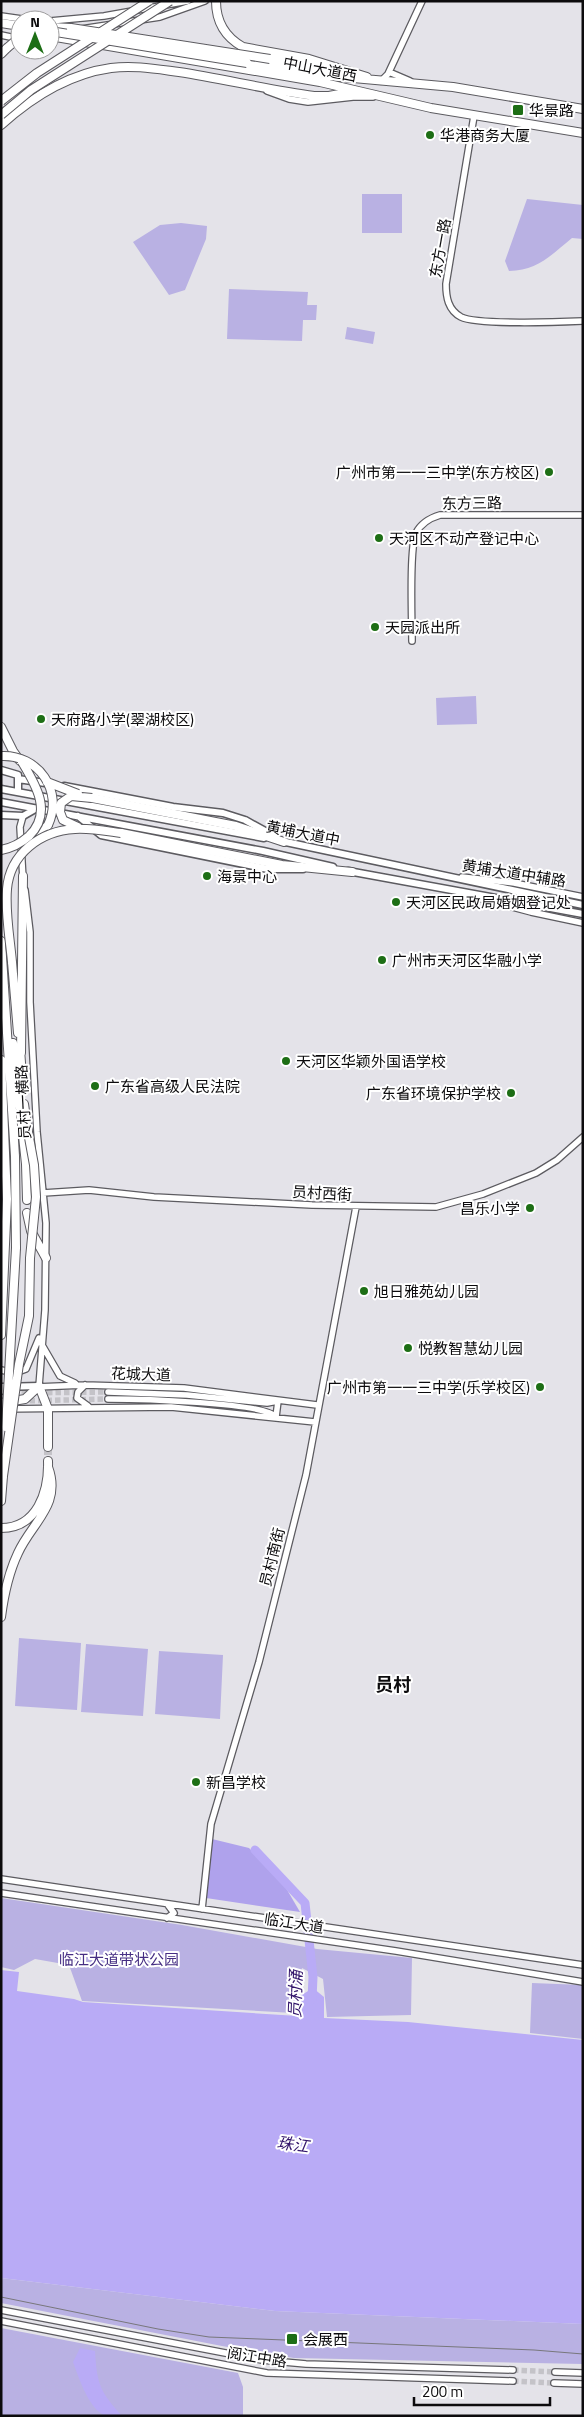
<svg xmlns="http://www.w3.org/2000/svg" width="584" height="2417" font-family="'Titillium Web','Noto Sans SC',sans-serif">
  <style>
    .green { fill: #b9b1e3 }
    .forest { fill: #afa2ec }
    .water { fill: #b9abf6 }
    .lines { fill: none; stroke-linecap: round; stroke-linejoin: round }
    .river { stroke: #b9abf6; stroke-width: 9 }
    .secondary-tunnel { stroke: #c4c3c8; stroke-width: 5.5; stroke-dasharray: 5.5 3; stroke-linecap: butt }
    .highway-tunnel { stroke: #c4c3c8; stroke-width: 8; stroke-dasharray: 8 4; stroke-linecap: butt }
    .secondary-casing { stroke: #5c5b60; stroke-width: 8 }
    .primary-casing { stroke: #5c5b60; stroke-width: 9 }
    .highway-casing { stroke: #5c5b60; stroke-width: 10 }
    .secondary { stroke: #fff; stroke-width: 5.5 }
    .primary { stroke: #fff; stroke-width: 6 }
    .highway { stroke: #fff; stroke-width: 8 }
    .tram { stroke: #78777b; stroke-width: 1 }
    .highway-bridge-casing { stroke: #5c5b60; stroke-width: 10; stroke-linecap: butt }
    .highway-bridge { stroke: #fff; stroke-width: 8 }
    .poi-dot { fill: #1d6e15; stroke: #fff; stroke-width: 2 }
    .labels { text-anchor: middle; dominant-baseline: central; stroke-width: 4; stroke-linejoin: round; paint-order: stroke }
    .street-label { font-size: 15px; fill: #0c0b0d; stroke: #fff }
    .poi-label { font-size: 15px; fill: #0c0b0d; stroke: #fff; text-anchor: start }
    .park-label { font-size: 15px; fill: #462e83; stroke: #fff }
    .water-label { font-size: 16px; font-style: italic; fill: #32146a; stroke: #fff }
    .quarter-label { font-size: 18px; font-weight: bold; fill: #0c0b0d; stroke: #fff }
  </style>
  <rect width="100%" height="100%" fill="#e4e3e9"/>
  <path class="green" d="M362 194H402V233H362Z
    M527 199 583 205V239L572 238C550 256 538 270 509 271L505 261Z
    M181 223 207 226 206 239 185 290 169 295 133 242 160 225Z
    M229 289 308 292 307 305H317L316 320H303L302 341 227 339Z
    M347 327 375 332 373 344 345 339Z
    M476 696 477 724 437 725 436 698Z
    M19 1638 81 1643 77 1710 15 1706Z
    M86 1644 148 1649 143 1716 81 1712Z
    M159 1651 223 1655 220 1719 155 1714Z
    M1 1898 182 1925 317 1949 412 1958 411 2015 327 2017 323 1979 302 1968 294 2013 82 2001 69 1965 35 1959 14 1970 1 1967Z
    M532 1983 583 1985V2039L530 2033Z
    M1 2278 275 2311 583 2324V2364L294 2358 222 2346 1 2303Z
    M1 2328 238 2373 243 2387V2416H1Z"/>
  <path class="forest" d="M212 1839 249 1848 286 1888 300 1912 206 1898Z"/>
  <path class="water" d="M1 1970 19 1972 17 1991 74 1999 83 2002 298 2016 300 1996 313 1988 324 1997V2018L408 2022 583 2040V2324L275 2311 1 2278Z
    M80 2348 95 2351C97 2385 100 2391 122 2416 118 2416 110 2417 106 2416 89 2410 79 2378 73 2362Z"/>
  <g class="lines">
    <path class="river" d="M255 1850 305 1903 313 1977 312 1999"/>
    <path class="secondary-tunnel" d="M13 1393 108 1392
      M21 1401 108 1399
      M513 2370 555 2372
      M513 2381 554 2383"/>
    <path class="highway-tunnel" d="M48 1447V1461"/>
    <g class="secondary-casing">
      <path id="secondary" d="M1 16 29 20
        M50 21 104 16 188 1
        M81 29 160 17 205 1
        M1 35 20 39
        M389 72 410 81
        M381 81 388 74 422 1
        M267 91 289 99 308 102 353 97H373
        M474 116 446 284C446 297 448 310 461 317 477 325 560 322 583 321
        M412 641C412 620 409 548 416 533 421 523 430 518 440 515H583
        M23 816 20 827 23 879
        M462 877 514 883 583 897
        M25 890 30 932V1002L37 1132 46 1223 45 1310 39 1386
        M470 896 531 912 583 923
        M43 1193 89 1190 154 1197 312 1205 436 1207 483 1194 536 1173 557 1160 583 1137
        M42 1345 60 1376 75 1383
        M1 1370 15 1373 26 1369 39 1338
        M85 1385 78 1392 77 1398 88 1406
        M36 1387 85 1385 184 1388 317 1405
        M1 1391 12 1390
        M108 1392 187 1395 267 1403 278 1401 276 1417
        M108 1399C132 1399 265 1402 276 1417
        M1 1409 171 1407 315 1422
        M1 1879 583 1965
        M1 1893 396 1951 583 1982
        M202 1909 211 1824 259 1662 306 1475 356 1207
        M167 1918 174 1913 168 1905
        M1 2310 262 2360 306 2364 513 2370
        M1 2321 267 2373 513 2381
        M555 2372 583 2373
        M554 2383 583 2384"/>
    </g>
    <g class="primary-casing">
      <path id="primary" d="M1 770 18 775V791
        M18 779 52 784
        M64 786 173 807 223 813 245 820 274 836
        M1 789 264 838
        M1 802 263 851 333 867
        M1 815 23 816 37 808
        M78 816 101 835 268 869H303
        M281 841 583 905
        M348 871 583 914
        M1 1387 39 1386"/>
    </g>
    <g class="highway-casing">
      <path id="highway" d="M216 1C216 21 225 37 243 47L309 59 367 77
        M1 23 20 26
        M50 27 71 28
        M50 36 320 82 431 108 583 133
        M1 54 7 48
        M270 59 338 72
        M247 63 320 75 453 87 583 109
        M1 125C32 97 68 74 111 68 134 65 156 69 179 72 224 79 269 90 314 96H329L355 91
        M1 727 13 751 20 761
        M92 798 236 826 284 842
        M121 833 282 865 352 872
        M34 840 48 825
        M1 941 15 1156 16 1248
        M12 962 18 1033
        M13 1043 26 1164 27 1200
        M20 1049 23 1090
        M21 1053 23 876
        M1 1060 7 1199 1 1335
        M24 1104 28 1132
        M27 1213 31 1231 46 1258
        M1 1403 25 1399 39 1386 48 1409V1447
        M1 1501 3 1476
        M1 1528C37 1528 49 1492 48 1461
        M1 1617C4 1594 8 1574 18 1553 32 1522 62 1505 48 1467"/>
    </g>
    <use href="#secondary" class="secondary"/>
    <use href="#primary" class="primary"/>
    <use href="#highway" class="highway"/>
    <path class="tram" d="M1 2297 158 2329 209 2337 534 2350 583 2354"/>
    <g class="highway-bridge-casing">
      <path id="highway-bridge" d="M71 28 270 59
        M50 31 247 63
        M7 48 20 37
        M1 101 37 73 149 1
        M1 115 31 90 170 1
        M1 756C38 754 64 791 48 825
        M47 782 78 794
        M78 827 63 820 60 812 61 803 71 796 92 798
        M1 850C12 848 20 844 29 836 53 813 36 785 22 762
        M12 962C10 939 5 913 7 889 10 854 40 831 75 829 90 828 106 831 121 833
        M6 1427 16 1248
        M3 1476 19 1364 29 1316 30 1258 36 1197 34 1165 28 1132"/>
    </g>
    <use href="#highway-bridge" class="highway-bridge"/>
  </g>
  <g class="poi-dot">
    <rect x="512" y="104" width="12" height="12" rx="2.5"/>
    <circle cx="430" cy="135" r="5"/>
    <circle cx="549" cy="472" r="5"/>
    <circle cx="379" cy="538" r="5"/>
    <circle cx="375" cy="627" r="5"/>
    <circle cx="41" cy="719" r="5"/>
    <circle cx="207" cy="876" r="5"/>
    <circle cx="396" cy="902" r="5"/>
    <circle cx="382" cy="960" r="5"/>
    <circle cx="286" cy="1061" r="5"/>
    <circle cx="95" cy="1086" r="5"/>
    <circle cx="511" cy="1093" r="5"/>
    <circle cx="530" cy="1208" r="5"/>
    <circle cx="364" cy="1291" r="5"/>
    <circle cx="408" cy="1348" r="5"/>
    <circle cx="540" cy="1387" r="5"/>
    <circle cx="196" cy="1782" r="5"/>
    <rect x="286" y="2333" width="12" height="12" rx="2.5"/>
  </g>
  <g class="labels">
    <g class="street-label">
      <text transform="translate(320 69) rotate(11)">中山大道西</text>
      <text transform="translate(440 248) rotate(-80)">东方一路</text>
      <text transform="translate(472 503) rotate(-1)">东方三路</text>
      <text transform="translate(303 833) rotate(11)">黄埔大道中</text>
      <text transform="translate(514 873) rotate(9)">黄埔大道中辅路</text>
      <text transform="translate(23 1102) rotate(-93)">员村一横路</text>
      <text transform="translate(322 1193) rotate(3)">员村西街</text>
      <text transform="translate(141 1374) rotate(2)">花城大道</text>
      <text transform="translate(272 1557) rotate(-76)">员村南街</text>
      <text transform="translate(294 1923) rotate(9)">临江大道</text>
      <text transform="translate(257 2357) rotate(9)">阅江中路</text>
    </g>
    <g class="poi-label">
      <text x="529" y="110">华景路</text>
      <text x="440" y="135">华港商务大厦</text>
      <text x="539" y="472" text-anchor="end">广州市第一一三中学(东方校区)</text>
      <text x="389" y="538">天河区不动产登记中心</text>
      <text x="385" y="627">天园派出所</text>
      <text x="51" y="719">天府路小学(翠湖校区)</text>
      <text x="217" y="876">海景中心</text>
      <text x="406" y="902">天河区民政局婚姻登记处</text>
      <text x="392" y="960">广州市天河区华融小学</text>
      <text x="296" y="1061">天河区华颖外国语学校</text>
      <text x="105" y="1086">广东省高级人民法院</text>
      <text x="501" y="1093" text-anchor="end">广东省环境保护学校</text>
      <text x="520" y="1208" text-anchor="end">昌乐小学</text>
      <text x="374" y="1291">旭日雅苑幼儿园</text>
      <text x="418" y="1348">悦教智慧幼儿园</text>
      <text x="530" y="1387" text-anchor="end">广州市第一一三中学(乐学校区)</text>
      <text x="206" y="1782">新昌学校</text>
      <text x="303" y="2339">会展西</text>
    </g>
    <g class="park-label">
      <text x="119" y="1959">临江大道带状公园</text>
    </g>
    <g class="water-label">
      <text transform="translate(295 1994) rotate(-88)">员村涌</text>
      <text transform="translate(293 2144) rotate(8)">珠江</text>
    </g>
    <g class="quarter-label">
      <text x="393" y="1684">员村</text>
    </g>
  </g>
  <rect width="584" height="2417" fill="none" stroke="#0c0b0d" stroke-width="5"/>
  <g transform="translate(35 35)"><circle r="24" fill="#ffffff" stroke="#9e9d9e"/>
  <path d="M0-4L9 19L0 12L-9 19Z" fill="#1d6e15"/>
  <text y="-8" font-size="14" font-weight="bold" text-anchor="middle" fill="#0c0b0d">N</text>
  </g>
  <path d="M414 2397v8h136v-8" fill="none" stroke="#0c0b0d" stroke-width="2.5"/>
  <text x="422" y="2397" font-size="15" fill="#0c0b0d" stroke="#ffffff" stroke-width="4" paint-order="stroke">200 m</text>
</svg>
